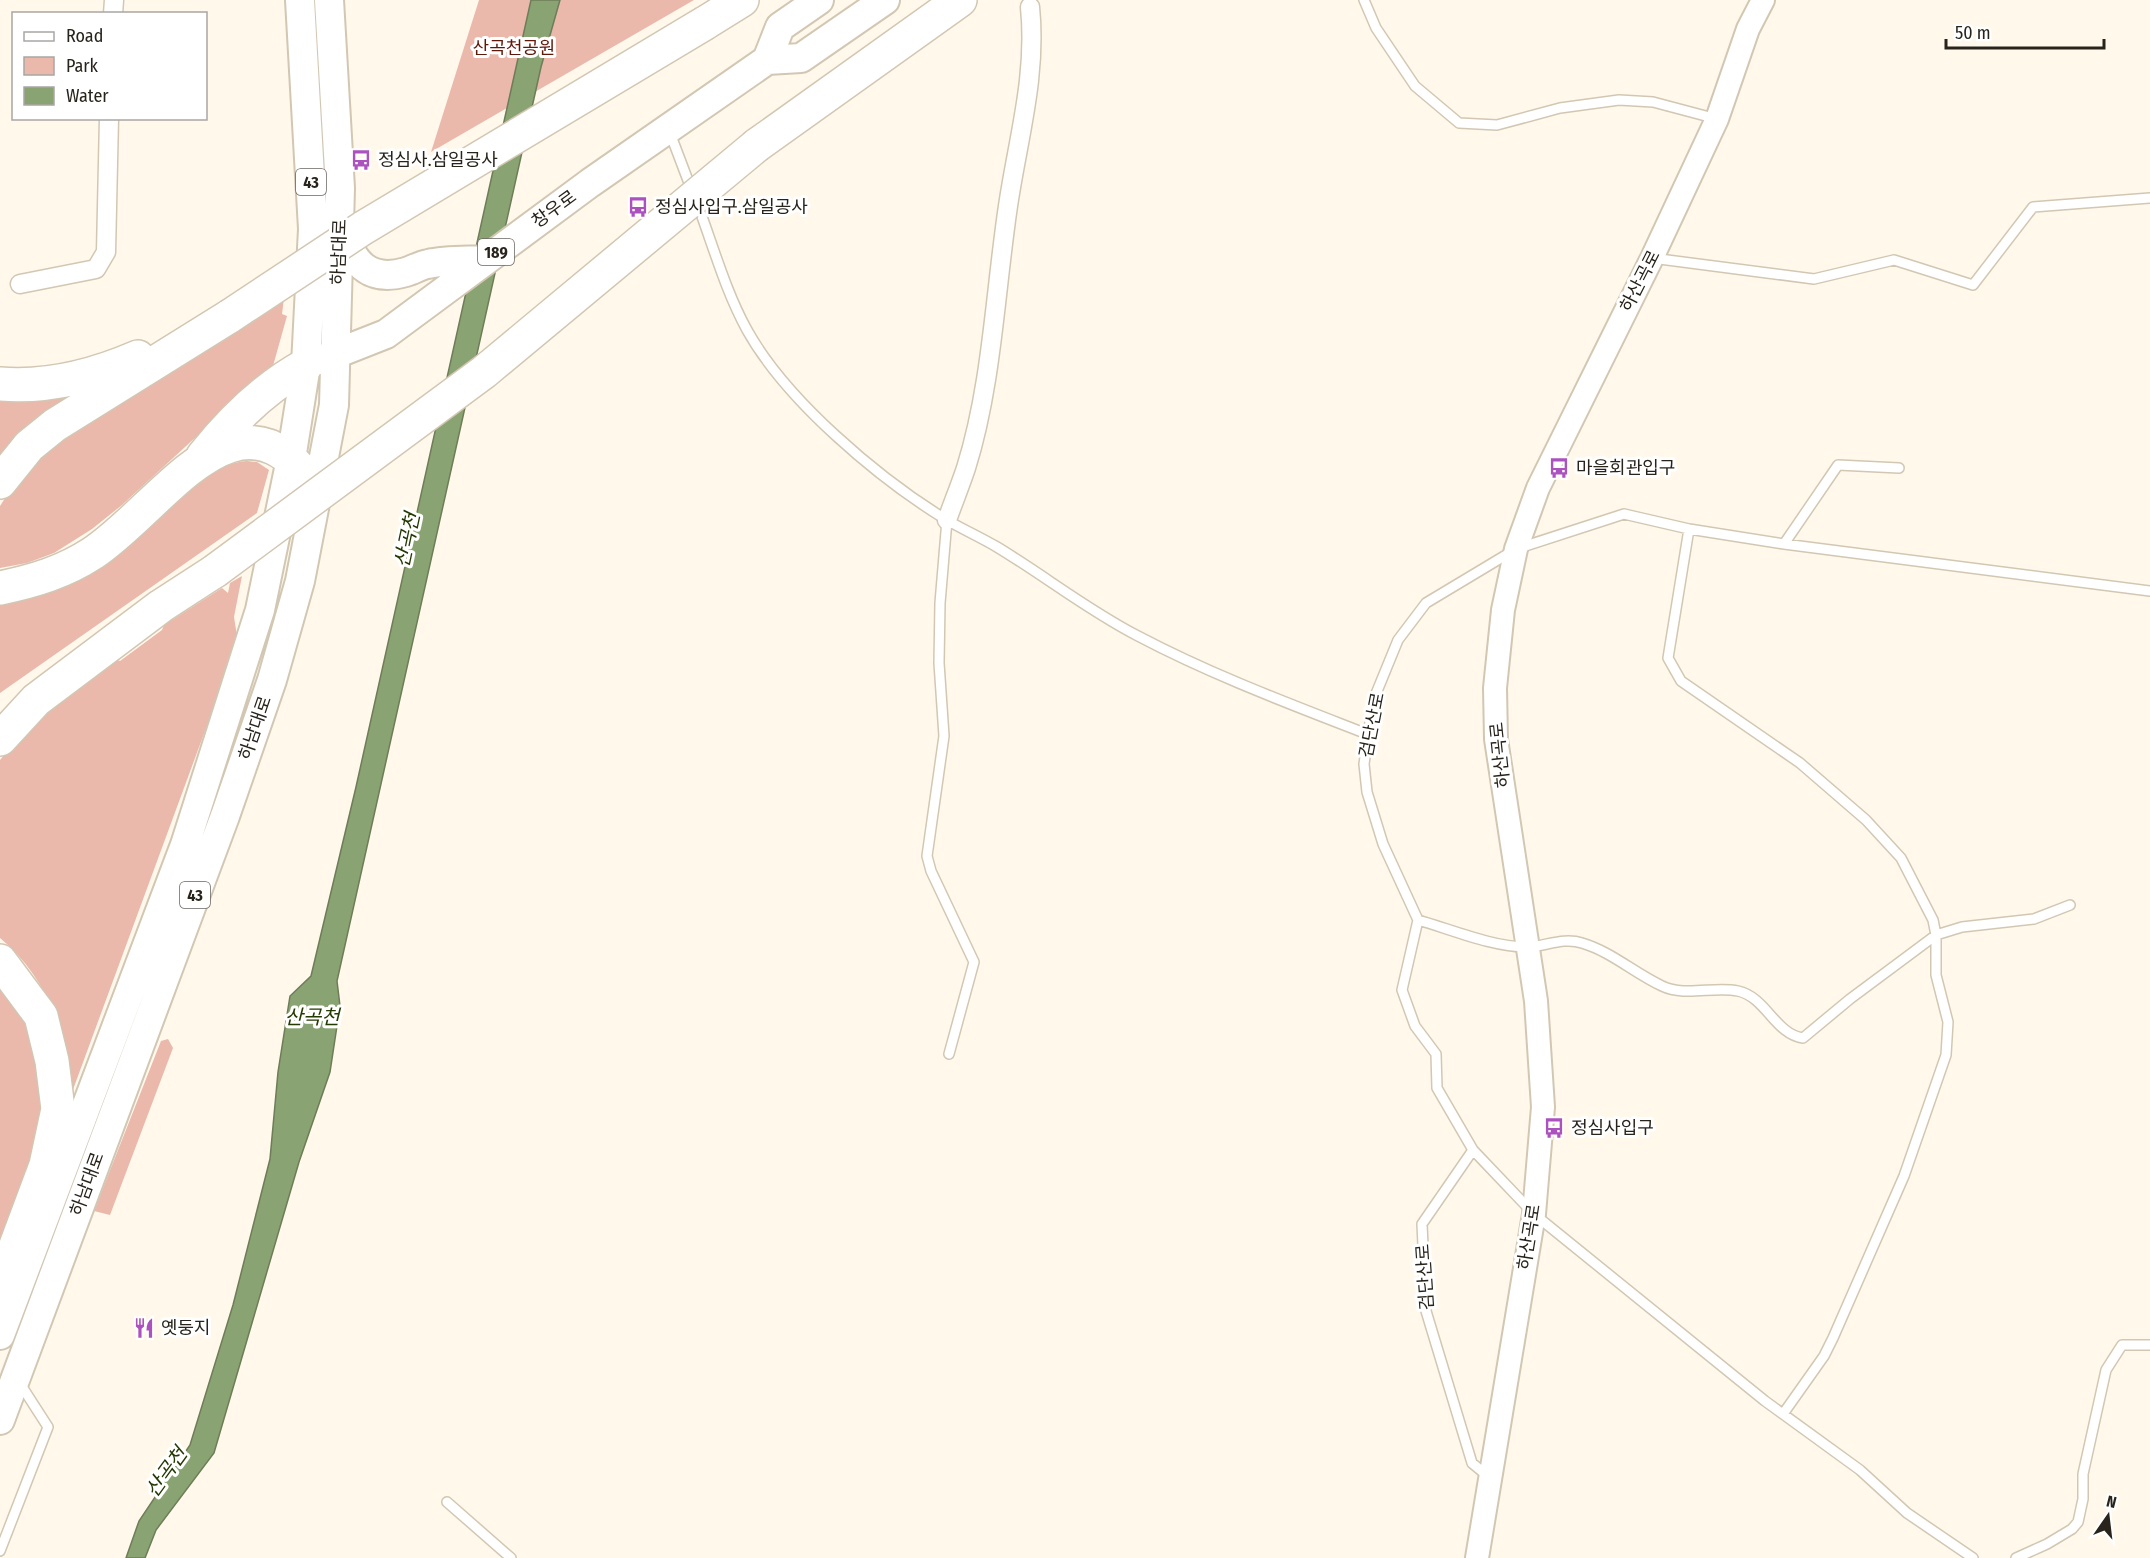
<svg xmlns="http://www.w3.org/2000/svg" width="2150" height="1558" font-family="'Fira Sans Condensed','Noto Sans KR',sans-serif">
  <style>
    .green { fill: #ebb8ac }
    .water { fill: #8aa372; stroke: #6d7d58; stroke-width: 1.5 }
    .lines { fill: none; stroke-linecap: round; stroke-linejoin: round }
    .service-casing { stroke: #d2c7b3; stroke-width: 12 }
    .minor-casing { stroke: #d2c7b3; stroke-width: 21 }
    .tertiary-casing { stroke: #d2c7b3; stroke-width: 26 }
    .primary-casing { stroke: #d2c7b3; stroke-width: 32 }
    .motorway-casing { stroke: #d2c7b3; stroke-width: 36 }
    .service { stroke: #fff; stroke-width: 9 }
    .minor { stroke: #fff; stroke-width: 18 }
    .tertiary { stroke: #fff; stroke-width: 22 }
    .primary { stroke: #fff; stroke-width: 28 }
    .motorway { stroke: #fff; stroke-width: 33 }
    .motorway-bridge-casing { stroke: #d2c7b3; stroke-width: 36; stroke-linecap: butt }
    .motorway-bridge { stroke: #fff; stroke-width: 33 }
    .labels { text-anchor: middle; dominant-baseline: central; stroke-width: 6; stroke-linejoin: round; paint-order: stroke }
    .shield { fill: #fff; stroke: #686660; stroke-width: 1.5 }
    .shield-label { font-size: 16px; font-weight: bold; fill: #28241c }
    .park-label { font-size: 18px; fill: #5f190b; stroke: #fff }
    .poi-label { font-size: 18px; fill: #28241c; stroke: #fff; text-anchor: start }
    .street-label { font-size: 18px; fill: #28241c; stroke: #fff }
    .water-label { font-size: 20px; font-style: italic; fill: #233a02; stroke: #fff }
  </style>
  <rect width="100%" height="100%" fill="#fff8eb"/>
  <path class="green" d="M479 0H694L431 152Z
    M284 298 282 314 287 316 273 366 122 505 92 529 54 553 27 563 0 568V506L18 478 45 447Z
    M70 395 49 410 0 463V397Z
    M247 461 257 462 269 470 257 513 0 693V603C43 597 79 585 114 559 153 530 197 464 247 461Z
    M242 576 234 617 237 636 223 682 71 1095C69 1081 70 1067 67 1053 58 1009 34 966 0 938V760L29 725 116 659 120 661 162 630 164 625 222 588 228 593 230 583Z
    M0 974 31 1019 46 1114 0 1262Z
    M168 1039 173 1048 110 1215 94 1211 161 1041Z"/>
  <path class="water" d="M531 0H560L541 67 337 981 340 1006 330 1072 299 1162 214 1453 156 1530 145 1558H126L139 1521 190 1445 233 1305 270 1159 278 1072 290 996 311 976 356 787Z"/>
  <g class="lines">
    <g class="service-casing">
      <path id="service" d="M1364 0 1376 28 1415 86 1459 123 1497 125 1560 108 1619 100 1653 102 1717 119
        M670 133 692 191
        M697 203C713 245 725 290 747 330 786 400 877 477 945 519 962 529 980 537 997 547 1045 576 1089 611 1138 636 1212 675 1290 704 1367 734
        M1652 258 1814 279 1894 260 1973 285 2033 207 2150 198
        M947 520 940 603 939 663 944 736 927 856 931 871 974 962 949 1054
        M1689 529 1668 658 1681 681 1800 763 1866 820 1901 858 1933 920 1936 935V975L1948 1022 1946 1055 1904 1176 1833 1338 1824 1356 1783 1414
        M1784 544 1838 465 1899 468
        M1418 920C1450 929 1495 948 1528 947 1546 946 1564 937 1582 943 1612 952 1634 973 1662 986 1685 997 1714 986 1738 991 1766 997 1775 1034 1803 1038L1850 999 1936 935 1962 927 2034 919 2070 905
        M1473 1150 1534 1214 1765 1401 1860 1470 1907 1513 1973 1558
        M1489 1477 1472 1463 1426 1311 1422 1224 1473 1150 1437 1088 1436 1054 1415 1026 1402 990 1418 920 1383 844 1367 792 1364 764 1373 701 1398 640 1426 603 1516 549 1624 514 1689 529 1784 544 2150 591
        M447 1502 511 1558
        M0 1551 48 1427 19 1382
        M2016 1558 2047 1544 2072 1529 2078 1522 2083 1499V1474L2106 1370 2122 1345H2150"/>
    </g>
    <g class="minor-casing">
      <path id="minor" d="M113 14 114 0
        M20 284 96 269 106 252 109 118
        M947 520C953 503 960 486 966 468 992 385 995 293 1008 206 1018 138 1037 77 1030 7"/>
    </g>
    <g class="tertiary-casing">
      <path id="tertiary" d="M1477 1558 1534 1214 1543 1107 1536 1001 1496 739 1495 688 1503 610 1516 549 1538 488 1652 258 1717 119 1748 29 1763 0"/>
    </g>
    <g class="primary-casing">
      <path id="primary" d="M767 60 780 27 819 0
        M342 229C352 262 368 283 406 272 413 270 421 265 428 264 446 260 466 261 485 260
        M320 360 386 334 590 183 767 60 801 58 885 0
        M0 1335 185 845 260 610 291 459 306 365 313 229 300 0
        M0 1420 225 816 272 680 300 581 334 405 340 188 329 0"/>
    </g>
    <g class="motorway-casing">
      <path id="motorway" d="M705 23 742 0
        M757 145 960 0
        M0 384C48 388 94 376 138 357
        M203 456C232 420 265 387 306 365
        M0 482 29 446 55 425 230 316
        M0 588C34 581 64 572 93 553 164 506 240 371 317 491
        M0 739 36 700 161 606 215 571
        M0 961 41 1016 52 1061 58 1109 46 1165 0 1288"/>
    </g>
    <use href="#service" class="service"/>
    <use href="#minor" class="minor"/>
    <use href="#tertiary" class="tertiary"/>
    <use href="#primary" class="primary"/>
    <use href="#motorway" class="motorway"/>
    <g class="motorway-bridge-casing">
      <path id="motorway-bridge" d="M230 316 363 228 705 23
        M215 571 484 372 757 145"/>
    </g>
    <use href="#motorway-bridge" class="motorway-bridge"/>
  </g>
  <defs>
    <g id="bus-bare" transform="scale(1.62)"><path d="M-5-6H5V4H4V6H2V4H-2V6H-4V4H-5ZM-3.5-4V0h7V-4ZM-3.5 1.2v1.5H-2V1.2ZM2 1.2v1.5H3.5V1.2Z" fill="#ac52be" stroke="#fff" stroke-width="2.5" paint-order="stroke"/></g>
    <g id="restaurant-bare" transform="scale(1.62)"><path d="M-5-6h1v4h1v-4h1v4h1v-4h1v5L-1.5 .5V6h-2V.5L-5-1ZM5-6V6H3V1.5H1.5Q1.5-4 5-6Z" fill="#ac52be" stroke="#fff" stroke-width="2.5" paint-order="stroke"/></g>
  </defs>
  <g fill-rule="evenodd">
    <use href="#bus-bare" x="361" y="160"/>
    <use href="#bus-bare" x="638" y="207"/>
    <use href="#bus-bare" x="1559" y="468"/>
    <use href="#bus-bare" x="1554" y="1128"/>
    <use href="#restaurant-bare" x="144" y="1328"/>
  </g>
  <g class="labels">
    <g class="shield">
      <rect x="296" y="169" width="30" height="26" rx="4.5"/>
      <rect x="478" y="239" width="36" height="26" rx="4.5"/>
      <rect x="180" y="882" width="30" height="26" rx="4.5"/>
    </g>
    <g class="shield-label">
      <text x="311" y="182">43</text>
      <text x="496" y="252">189</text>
      <text x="195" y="895">43</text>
    </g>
    <g class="park-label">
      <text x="514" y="48">산곡천공원</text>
    </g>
    <g class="poi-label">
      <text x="378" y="160">정심사.삼일공사</text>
      <text x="655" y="207">정심사입구.삼일공사</text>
      <text x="1576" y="468">마을회관입구</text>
      <text x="1571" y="1128">정심사입구</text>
      <text x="161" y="1328">옛둥지</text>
    </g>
    <g class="street-label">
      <text transform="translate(554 209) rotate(-36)">창우로</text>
      <text transform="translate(339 252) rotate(-88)">하남대로</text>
      <text transform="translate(1640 281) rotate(-63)">하산곡로</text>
      <text transform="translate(1372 725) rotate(-79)">검단산로</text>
      <text transform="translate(255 728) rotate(-71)">하남대로</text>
      <text transform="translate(1500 755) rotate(-96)">하산곡로</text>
      <text transform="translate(87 1184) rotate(-70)">하남대로</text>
      <text transform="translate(1529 1237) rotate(-81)">하산곡로</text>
      <text transform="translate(1425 1277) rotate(-94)">검단산로</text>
    </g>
    <g class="water-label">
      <text transform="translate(407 540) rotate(-78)">산곡천</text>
      <text x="312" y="1017">산곡천</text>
      <text transform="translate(166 1472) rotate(-54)">산곡천</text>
    </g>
  </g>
  <rect x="12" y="12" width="195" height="108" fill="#ffffff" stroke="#a9a7a4" stroke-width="1.5"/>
  <rect x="24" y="32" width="30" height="9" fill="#ffffff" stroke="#a9a7a4" stroke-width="1.5"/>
  <text x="66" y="42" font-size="18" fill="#28241c">Road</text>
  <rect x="24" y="57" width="30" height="18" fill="#ebb8ac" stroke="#a9a7a4" stroke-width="1.5"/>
  <text x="66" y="72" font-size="18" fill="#28241c">Park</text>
  <rect x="24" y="87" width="30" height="18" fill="#8aa372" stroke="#a9a7a4" stroke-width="1.5"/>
  <text x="66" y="102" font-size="18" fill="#28241c">Water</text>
  <g transform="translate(2108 1516) rotate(14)" stroke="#ffffff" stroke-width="4.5" paint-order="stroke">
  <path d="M0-4.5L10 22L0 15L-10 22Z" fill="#28241c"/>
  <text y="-9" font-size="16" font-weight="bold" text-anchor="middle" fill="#28241c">N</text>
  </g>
  <path d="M1946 39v9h158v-9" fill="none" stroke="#28241c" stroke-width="3"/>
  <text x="1955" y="39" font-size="18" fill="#28241c" stroke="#ffffff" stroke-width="4.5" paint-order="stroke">50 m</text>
</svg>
